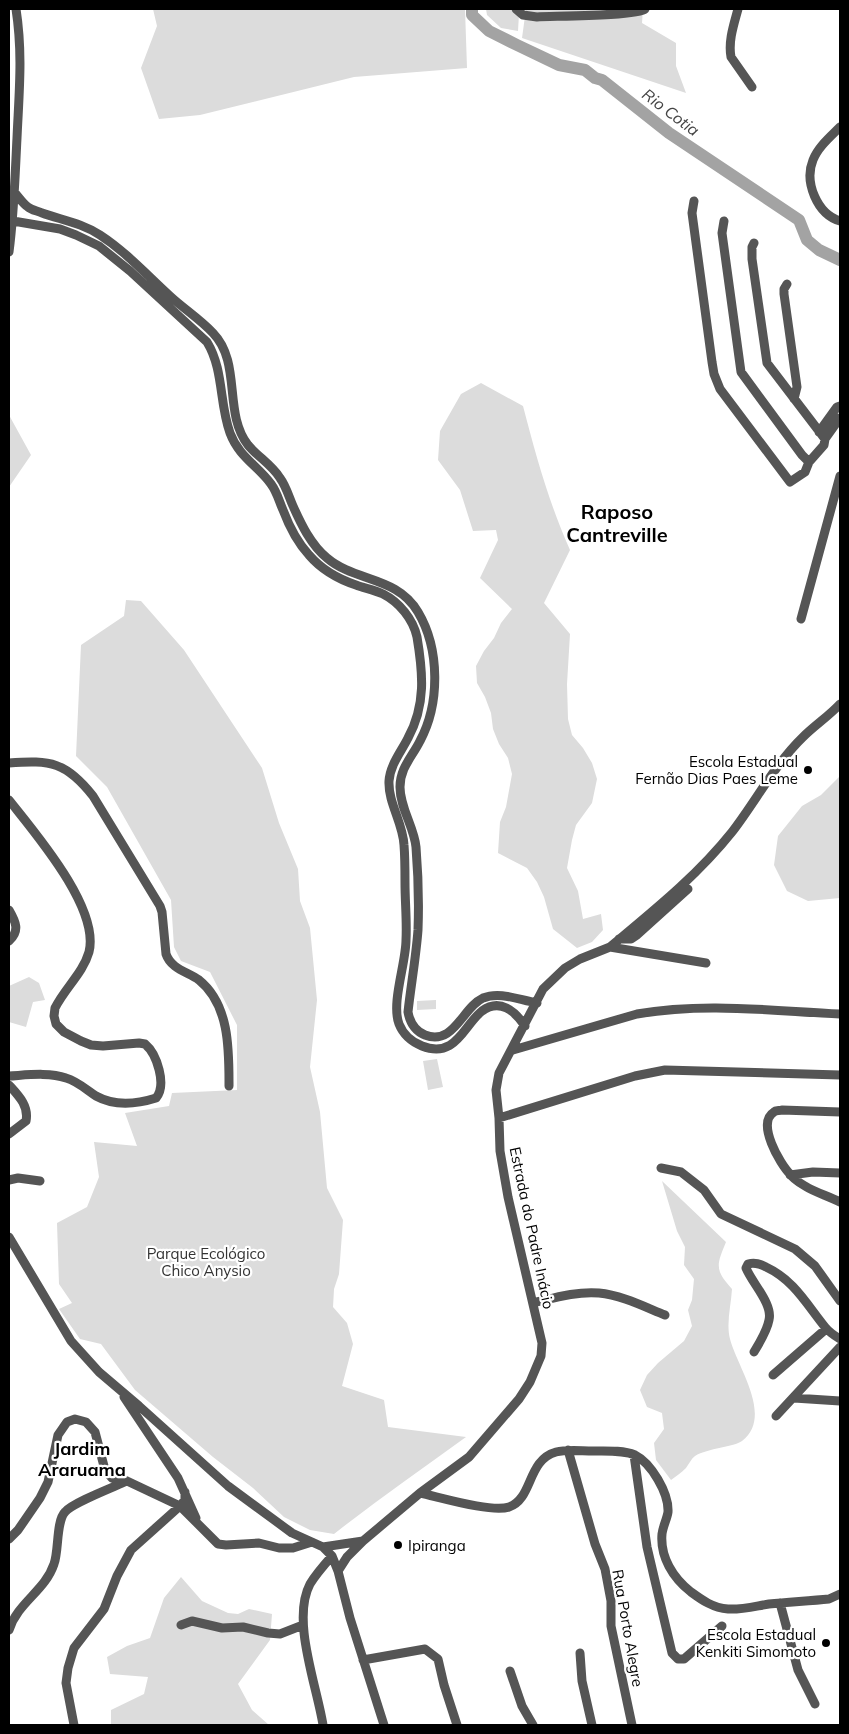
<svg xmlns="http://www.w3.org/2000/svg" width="849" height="1734" font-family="Mulish,sans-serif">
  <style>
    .green { fill: #dcdcdc }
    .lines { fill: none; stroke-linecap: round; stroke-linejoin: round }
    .river { stroke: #a3a3a3; stroke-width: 12 }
    .minor { stroke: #555; stroke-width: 9 }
    .poi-dot { fill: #000; stroke: #fff; stroke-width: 2 }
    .labels { text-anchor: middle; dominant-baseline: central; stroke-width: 4.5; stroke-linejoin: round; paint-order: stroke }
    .poi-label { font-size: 15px; fill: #000; stroke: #fff; text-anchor: end }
    .street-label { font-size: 15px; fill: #000; stroke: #fff }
    .park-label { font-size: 15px; fill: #333; stroke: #fff }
    .water-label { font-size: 16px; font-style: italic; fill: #444; stroke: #fff }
    .quarter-label { font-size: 18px; font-weight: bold; fill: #000; stroke: #fff }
    .district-label { font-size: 20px; font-weight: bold; fill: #000; stroke: #fff }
  </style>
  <rect width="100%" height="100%" fill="#fff"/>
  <path class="green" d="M153 9H465L467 68 354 77 200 115 159 119 141 68 157 26Z
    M486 9H509L519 14 518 31 501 28 487 15Z
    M526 9H643L642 23 676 43V66L686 93 522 38Z
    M481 383 523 406C536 456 549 503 570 550L544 603 570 634 567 684 568 719 572 735 583 748 592 763 597 779 592 803 576 825 572 840 567 868 578 891 583 919 601 914 603 930 592 942 577 948 553 929 544 897 537 882 527 868 498 853 500 822 506 807 512 774 508 758 499 744 493 729 491 713 485 697 477 683 476 666 484 651 494 638 501 623 512 609 480 578 498 540 496 530 473 531 460 490 438 460 440 431 461 394Z
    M9 415 31 455 9 487Z
    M126 600 141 601 184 650 262 768 279 823 298 869 300 901 310 928 317 1000 310 1067 320 1112 327 1188 343 1220 339 1274 334 1289 333 1307 347 1323 353 1344 342 1386 384 1400 388 1427 466 1437C422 1469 377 1500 334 1534L310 1530 284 1517 253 1488 213 1457 135 1390 101 1344 80 1339 59 1309 72 1303 59 1284 57 1223 87 1207 99 1177 94 1142 137 1146 125 1113 169 1106 172 1093 237 1090V1025L210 972 181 961 174 947 171 900 107 787 76 756 81 645 124 616Z
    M840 776V898L808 901 787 891 774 865 778 836 802 806 821 795Z
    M29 977 39 983 45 1000 33 1002 26 1027 9 1022V986Z
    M436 1000V1009L417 1010V1001Z
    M437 1059 443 1087 428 1090 423 1061Z
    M662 1181 726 1242C716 1266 715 1270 732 1289 731 1306 726 1323 730 1339 737 1367 774 1416 742 1441 734 1447 708 1448 695 1456 691 1459 689 1464 686 1468 681 1473 676 1476 671 1480L656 1460 654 1443 664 1429 662 1413 647 1407 640 1390 647 1375 658 1363 684 1341 692 1326 688 1310 692 1300 694 1279 684 1265 685 1247 677 1231Z
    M181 1577 202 1601 228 1613 238 1614 249 1609 272 1614 270 1640 238 1684 252 1710 269 1725H111V1710L144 1694 148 1677 110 1674 107 1657 127 1646 150 1638 164 1598Z"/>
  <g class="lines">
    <path class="river" d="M472 9V15L489 31 517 45 559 65 585 70 595 78 602 80 669 133 799 220 807 240 819 250 840 260"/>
    <path class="minor" d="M516 9 523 15 537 17C553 16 638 16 645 9
      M738 9C734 24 728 41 731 57L752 87
      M840 127C830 137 818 147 813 160 804 182 817 214 840 221
      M14 192C18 196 23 204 28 207 31 210 38 211 42 213 62 220 82 223 100 235 126 252 147 275 170 296 184 309 200 319 213 333 242 363 223 413 248 445 258 457 272 465 280 478 286 486 289 497 293 506 301 524 311 545 327 558 355 582 397 576 418 612 440 649 440 704 420 741 412 757 400 768 400 787 400 808 414 827 416 847 418 872 419 904 418 930 416 957 411 985 408 1012 410 1023 415 1031 425 1035 454 1046 462 1008 483 998 500 991 519 1000 537 1003
      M694 201 692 213 712 362 714 374 720 389 790 482 805 472 809 462 824 445 825 439 840 418
      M13 221 60 229 76 235 99 246 130 271 207 342C224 370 219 403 230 433 239 457 257 465 271 484 277 492 279 501 283 510 289 526 297 542 309 555 321 569 338 579 356 585 364 588 374 590 383 594 399 602 413 619 417 637 423 673 426 705 408 738 401 752 390 765 389 781 388 803 403 823 404 845 405 857 405 870 405 883 405 902 407 921 406 940 406 963 391 1003 399 1024 403 1034 412 1042 422 1046 456 1059 463 1026 482 1011 500 998 515 1011 525 1026
      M724 221 722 233 741 372 802 455 809 462
      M754 243 752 247V259L767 363 825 439
      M9 252C14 214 15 176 17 138 19 93 23 54 16 9
      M787 284 784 289V294L797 387 794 399
      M819 432 837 407 840 406
      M801 619 840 476
      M9 763C51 760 66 762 93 796L160 906 162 912 166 954C171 969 188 972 199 980 230 1005 229 1051 229 1086
      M9 800C35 833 100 908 89 952 83 973 65 988 55 1008L54 1016 56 1024 64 1032 81 1041 91 1045 103 1046 139 1043 145 1044C157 1054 167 1085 156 1098 137 1104 114 1106 96 1096 87 1090 77 1081 66 1078 49 1072 27 1075 9 1076
      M9 910C16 922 20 931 9 941
      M619 939H631L637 935 688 889
      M610 947C653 911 697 876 732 832 756 801 775 764 803 737 815 725 829 716 840 704
      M513 1050 637 1014C704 1002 773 1011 840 1014
      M9 1085C19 1096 29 1106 26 1121L9 1134
      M840 1112 782 1110C779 1111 776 1110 774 1112 756 1123 780 1164 790 1174 793 1179 800 1183 805 1186 816 1193 829 1196 840 1202
      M499 1118 635 1076 665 1070 840 1075
      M661 1168 681 1172 704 1190 721 1214 795 1249 815 1266 840 1301
      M790 1175 813 1172 840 1173
      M9 1180 18 1178 40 1181
      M9 1237 71 1341 99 1372 139 1406 228 1486 292 1533 323 1547 332 1556 338 1571 350 1618 384 1725
      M533 1303C554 1298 577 1291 599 1293 621 1295 645 1307 665 1315
      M754 1352C760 1342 767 1331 769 1320 773 1304 752 1283 746 1268L748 1264C755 1262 760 1264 766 1267 794 1280 807 1305 825 1327 829 1332 835 1336 840 1339
      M773 1375 826 1329
      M124 1397 178 1478 196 1518
      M794 1398 840 1401
      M776 1416 840 1347
      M568 1450 595 1544 605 1569 611 1601V1626L632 1725
      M634 1455 647 1547 672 1653 678 1659H684L722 1626
      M420 1493C439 1497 492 1513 509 1507 533 1499 527 1460 556 1452 568 1449 581 1451 593 1451 606 1451 623 1450 635 1455 651 1463 669 1493 668 1512 667 1519 663 1526 662 1534 660 1557 673 1578 691 1592 702 1600 713 1608 728 1609 741 1610 756 1606 769 1604 789 1602 809 1601 829 1599L840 1594
      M9 1539 18 1530 40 1498 48 1482 58 1435 67 1422 75 1419 86 1422 95 1432 105 1470 112 1478 127 1481 180 1506 218 1544 226 1545 259 1543 279 1548H293L312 1542
      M323 1547 363 1541 420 1493 469 1457 519 1399 530 1382 541 1356 542 1343 508 1197 500 1151 499 1118 496 1090 499 1073 543 989 565 968 580 959 610 947 706 963
      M338 1571 347 1557 363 1541
      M780 1603 798 1670 815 1704
      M181 1625 192 1621 222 1628 243 1627 268 1633 280 1634 303 1625
      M9 1630C18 1602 45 1591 54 1564 59 1551 56 1521 65 1512 72 1503 114 1487 127 1481
      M580 1653 582 1681 592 1725
      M363 1660 425 1649 438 1659 444 1685 457 1725
      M510 1671 522 1706 533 1725
      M74 1725 66 1683 68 1668 74 1648 104 1609 117 1576 131 1550 180 1506 185 1500V1492
      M323 1725C317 1686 291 1620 310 1584 316 1574 324 1565 332 1556"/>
  </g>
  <g class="poi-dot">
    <circle cx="808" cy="770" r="5"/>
    <circle cx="398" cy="1545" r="5"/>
    <circle cx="826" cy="1643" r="5"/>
  </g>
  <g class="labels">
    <g class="poi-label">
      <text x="798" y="761">Escola Estadual<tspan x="798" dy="17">Fernão Dias Paes Leme</tspan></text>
      <text x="408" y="1545" text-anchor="start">Ipiranga</text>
      <text x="816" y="1634">Escola Estadual<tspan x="816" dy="17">Kenkiti Simomoto</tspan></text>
    </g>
    <g class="street-label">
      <text transform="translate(532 1228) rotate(78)">Estrada do Padre Inácio</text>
      <text transform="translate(628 1628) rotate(80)">Rua Porto Alegre</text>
    </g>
    <g class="park-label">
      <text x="206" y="1253">Parque Ecológico<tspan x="206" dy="17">Chico Anysio</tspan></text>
    </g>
    <g class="water-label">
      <text transform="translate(671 112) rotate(37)">Rio Cotia</text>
    </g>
    <g class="quarter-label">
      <text x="82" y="1448">Jardim<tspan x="82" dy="21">Araruama</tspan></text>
    </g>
    <g class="district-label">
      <text x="617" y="511">Raposo<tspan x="617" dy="23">Cantreville</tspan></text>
    </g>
  </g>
  <rect width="849" height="1734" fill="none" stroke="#000000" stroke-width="20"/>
</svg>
